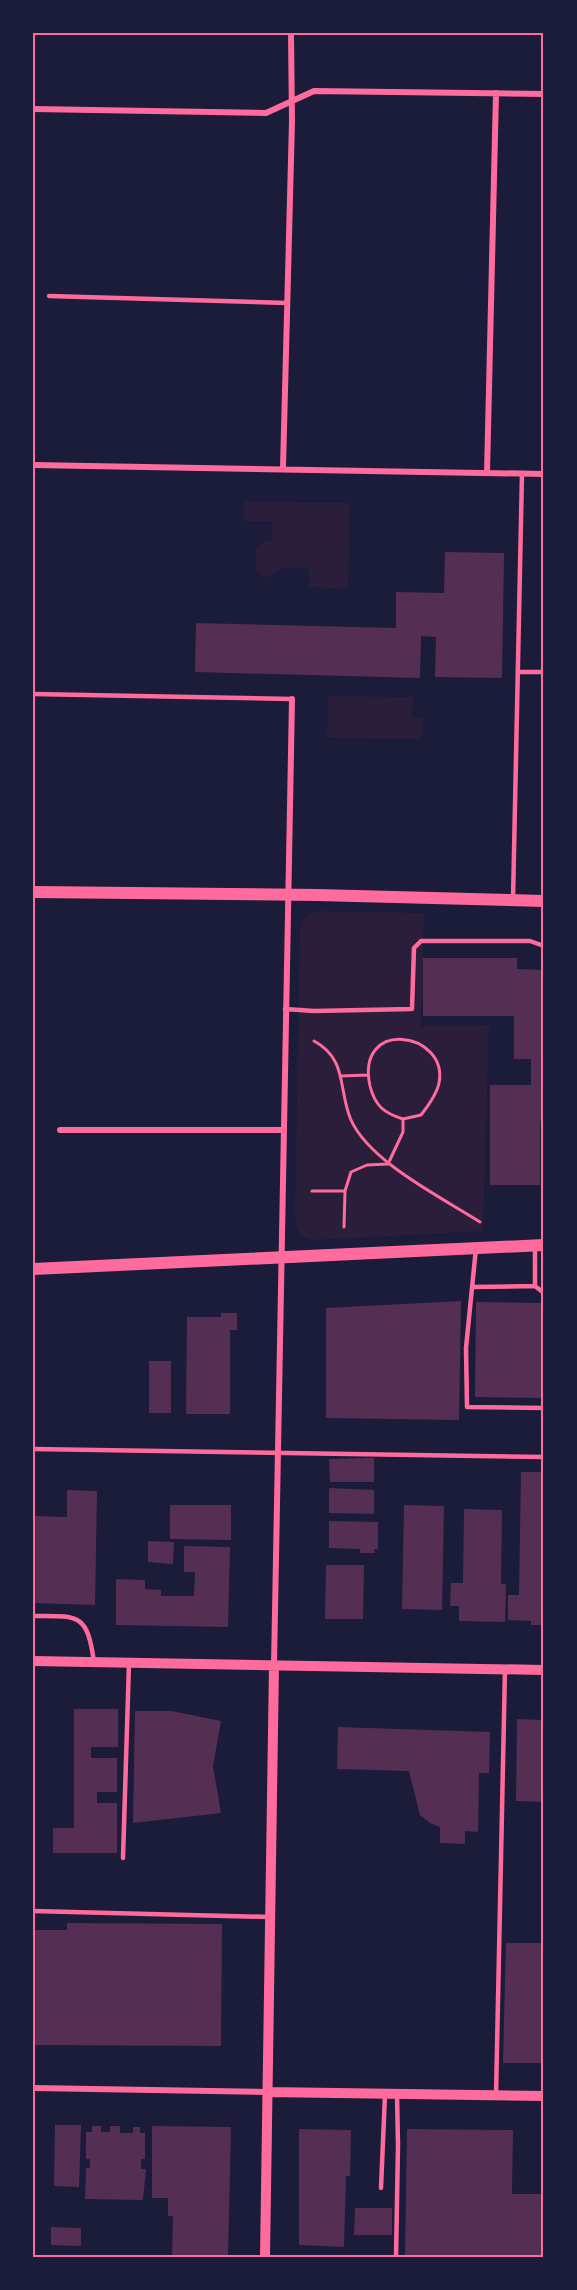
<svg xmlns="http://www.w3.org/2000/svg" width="577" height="2290" font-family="Lato,sans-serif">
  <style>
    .green { fill: #2a1e3b }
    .building { fill: #542f53 }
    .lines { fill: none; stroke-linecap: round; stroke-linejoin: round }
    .path { stroke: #ff6b9d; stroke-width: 3 }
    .service { stroke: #ff6b9d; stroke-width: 4.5 }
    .minor { stroke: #ff6b9d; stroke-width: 6 }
    .tertiary { stroke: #ff6b9d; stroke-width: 10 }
    .secondary { stroke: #ff6b9d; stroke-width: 12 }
    .neatline { fill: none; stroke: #ff6b9d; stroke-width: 2 }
  </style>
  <rect width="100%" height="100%" fill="#1b1b3a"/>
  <path class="green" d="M244 502 350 503 348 589 309 587V569L281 568 267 578 256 571V550L264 541H271L272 521H243Z
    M328 696 413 697 412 718H423L422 739 327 738Z
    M319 911 424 913 421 1026 489 1025 483 1231 314 1240C297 1239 295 1227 295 1212L300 930C303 918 306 913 319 911Z"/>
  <path class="building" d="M445 552 504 553 502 678 435 677 436 637 421 636 420 678 195 672 196 623 396 628V592L444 593Z
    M423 958H517V969L544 970V1121H540V1185H490V1085H531V1059H514V1016H423Z
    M461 1301 459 1420 326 1418V1308Z
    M476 1302 543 1303 542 1398 475 1397Z
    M221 1313H237V1330H230V1414H186L187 1317H221Z
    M149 1361H171V1413H149Z
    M374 1458V1482H330L329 1459Z
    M521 1472H544L543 1625H531V1621L508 1620V1595H519Z
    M329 1488 374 1490V1514L329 1513Z
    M67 1490 97 1491 95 1605 33 1603V1516L67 1517Z
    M170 1505H231V1540L170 1539Z
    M404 1505 444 1506 442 1610 402 1609Z
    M464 1509 502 1510 501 1584H506L505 1622 459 1621V1606H450L451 1583H463Z
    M329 1521 378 1522V1549H374L375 1553H360V1549L329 1548Z
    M148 1541 174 1542 173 1564 148 1562Z
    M184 1546 230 1547 228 1627 116 1625V1579L145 1580V1589L161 1590V1596H194L195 1572H184Z
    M326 1565H364L363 1619H325Z
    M74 1709H118V1747H91V1758H117V1792H97V1803H117V1853H53V1828H74Z
    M135 1711H172L221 1721 213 1766 221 1813 133 1823Z
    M517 1719 544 1720V1802L516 1801Z
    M338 1727 490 1732 489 1773H479L478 1832 465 1831V1844L440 1843V1827L430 1823 420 1815 409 1771 337 1769Z
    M67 1923 222 1924 221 2046 33 2045V1930H67Z
    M506 1943H544V2063H503Z
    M55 2125H81L79 2187 54 2186Z
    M92 2126H101V2132H110V2126H120V2133H133V2127H140V2133H145V2159H141V2169H146L143 2200 85 2199 86 2168H90V2159H86V2132H92Z
    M152 2126 231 2127 228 2257H172L173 2216H168V2198H152Z
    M299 2129 351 2130 350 2176H346L344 2247 299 2245Z
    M407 2129 513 2130 512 2194H544V2257H405Z
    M355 2208H392V2235H354Z
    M51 2227 81 2228V2246L51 2245Z"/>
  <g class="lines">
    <path class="path" d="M314 1041C348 1059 338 1090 351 1120 370 1162 441 1197 480 1222
      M340 1076 368 1075
      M312 1191H345
      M344 1227 345 1191 351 1172 367 1165 388 1164 403 1132V1119L421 1115C428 1106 437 1094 439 1083 449 1032 355 1017 370 1086 375 1106 384 1113 403 1119"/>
    <path class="service" d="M49 296 287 303
      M518 672H544
      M33 694 292 699
      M513 900 522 473
      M285 1009 314 1011 412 1009 414 948 421 941H530L544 946
      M535 1247V1286L544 1293
      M476 1248 466 1348 467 1407 544 1408
      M472 1287 535 1286
      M544 1399V1428
      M33 1449 544 1457
      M33 1616C79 1616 87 1613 94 1662
      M123 1858 129 1663
      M33 1911 270 1917
      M496 2095 505 1669
      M381 2188 385 2094
      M396 2257 398 2145 397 2094"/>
    <path class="minor" d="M33 109 266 113 314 91 544 94
      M33 465 544 474
      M283 468 292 121 291 33
      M487 473 496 93
      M60 1130H283
      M274 1665 292 699
      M33 2088 267 2092"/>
    <path class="tertiary" d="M33 1661 544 1670
      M267 2092 544 2096
      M265 2257 274 1665"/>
    <path class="secondary" d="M33 892 317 895 544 901
      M33 1269 544 1245"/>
  </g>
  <rect width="577" height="2290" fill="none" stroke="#1b1b3a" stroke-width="69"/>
  <rect x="34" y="34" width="508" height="2222" class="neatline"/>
</svg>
